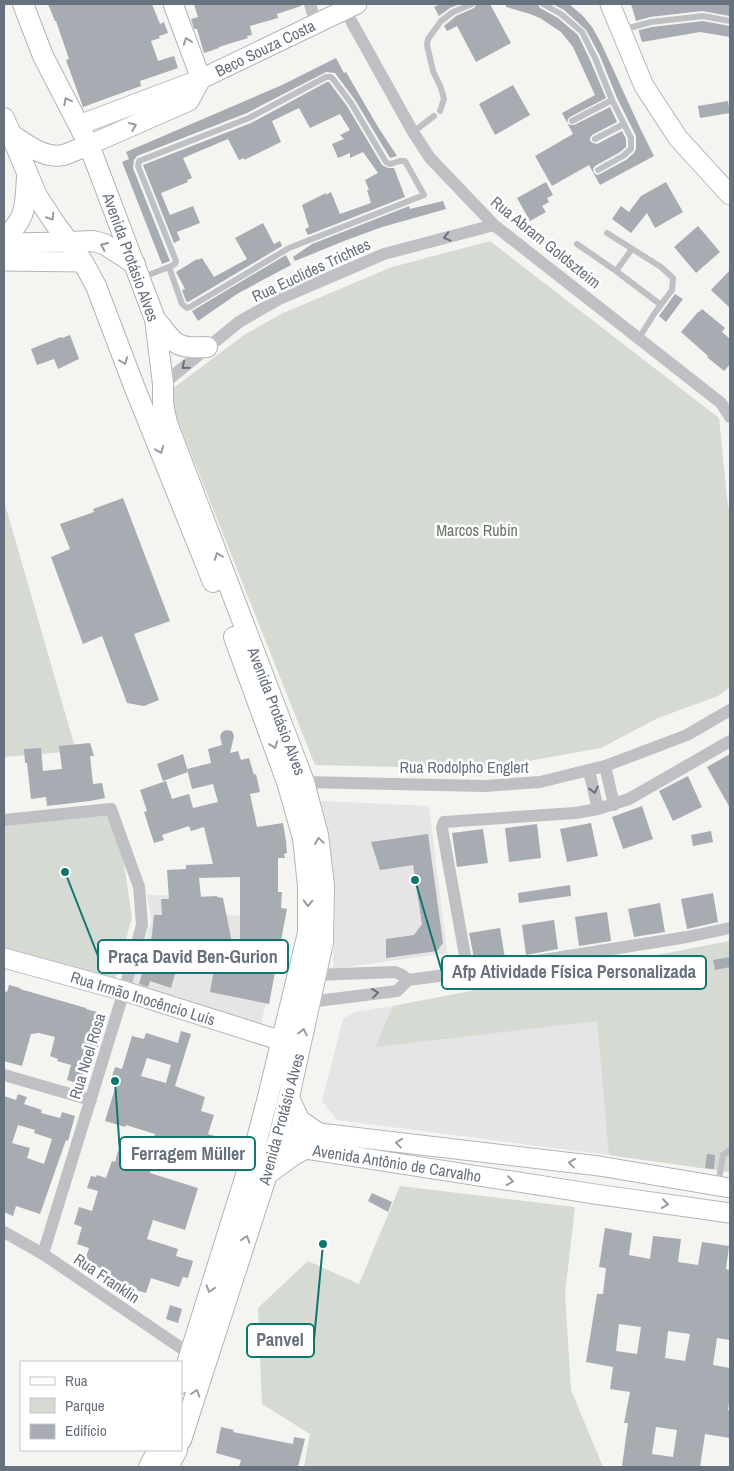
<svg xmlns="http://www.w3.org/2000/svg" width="734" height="1471" font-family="'Archivo Narrow',sans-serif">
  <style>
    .built { fill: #e4e5e4 }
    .green { fill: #d5dad2 }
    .building { fill: #a7acb2; fill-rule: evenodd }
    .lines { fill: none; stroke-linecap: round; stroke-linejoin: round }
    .secondary-casing { stroke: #b2b6ba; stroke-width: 21 }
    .primary-casing { stroke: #b1b4b8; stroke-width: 22 }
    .lane { stroke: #bec0c4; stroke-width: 6 }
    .street { stroke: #bec0c4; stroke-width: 12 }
    .secondary { stroke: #fff; stroke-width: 19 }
    .primary { stroke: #fff; stroke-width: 20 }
    .oneway { stroke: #959ca5 }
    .oneway2 { stroke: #67727e }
    .labels { text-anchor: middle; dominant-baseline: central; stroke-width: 5; stroke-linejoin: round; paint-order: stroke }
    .street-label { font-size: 16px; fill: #67727e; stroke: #fff }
    .park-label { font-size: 16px; fill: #677665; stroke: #fff }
    .leader { fill: none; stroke: #0f766e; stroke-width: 2 }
    .callout-dot { fill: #0f766e; stroke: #fff; stroke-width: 2 }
    .callout { fill: #fff; stroke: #0f766e; stroke-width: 2 }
    .callout-label { font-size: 18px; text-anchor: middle; font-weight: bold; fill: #67727e }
  </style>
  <rect width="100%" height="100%" fill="#f4f4f1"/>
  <path class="built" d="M321 801 429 806 447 953 333 969 335 916 333 868 328 834Z
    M147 895 212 896 216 913 282 921 261 1026 130 986 152 920Z
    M730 941V1172L609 1155 337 1120 322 1101 343 1019 355 1012 393 1006Z"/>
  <path class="green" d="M490 241 719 418 727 498 730 517V687L718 696 658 718 601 748 484 769 315 765 167 393 244 335 283 313 392 267Z
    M4 501 76 751 4 757Z
    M116 811 132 917 115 981 4 949V826Z
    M730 941V1172L609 1155 597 1021 375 1047 393 1006Z
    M400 1186 575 1207 565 1294 571 1390 603 1467H304L310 1434 262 1404 258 1308 308 1261 359 1284Z"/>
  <path class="building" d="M48 4H152L160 24 164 22 168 33 159 36 160 38 151 41 158 61 174 56 178 68 140 81 141 86 83 107 66 60 69 59 56 21H55Z
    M194 4H301V6L277 14 278 18 250 26 252 35 247 36 248 38 219 47V48L204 53 197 29H194L191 19 198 17Z
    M441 4H460L450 8 439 16 434 7Z
    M477 4H490L511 43 476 62 457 26 447 31 444 26 456 16 474 8Z
    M506 4H538L540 8 558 18 578 35 590 60 606 98 570 117 568 119 567 123 570 125H574L610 107 617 122 592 135 590 138V141L593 143 597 144 622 131 626 139V147L620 152 595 166 593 169 594 173 597 175 600 174 626 160 634 153 636 149V136L617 98 600 56 586 30 564 10 553 4H569L583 16 592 27 601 43 641 130 654 156 600 185 589 165 552 186 535 156 573 134 562 113 595 95 573 47 561 32 540 18 530 14 506 7Z
    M631 4H720L730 5V16L702 11 650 17 636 21Z
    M703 21 730 26V37L700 32 642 42 639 32V30L652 27Z
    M336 58 344 73 346 72 378 127 397 156 390 158 355 100 335 73 326 72 247 113 137 156 134 160 133 168 170 261 162 264 122 162 129 159 126 152 282 85Z
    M327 82H329L347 106 382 165 388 168H394L405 197 308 235 305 229 309 227 302 205 326 193V195L331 192 340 214 371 203 367 190H369L365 180 378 173 363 152 350 158V153L338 158 332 144 344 139 340 135 350 130 340 114 310 128 299 108 272 121 281 142 244 160V158L239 160 228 139 183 158 192 178 187 180 188 182 161 193 170 215 193 206 200 223 177 232 180 240 174 243 143 165 251 123Z
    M513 85 530 115 495 135 479 104Z
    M728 101 730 113 700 118 698 106Z
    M546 182 553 195 547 198 549 202 542 206 546 212 530 221 517 198Z
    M666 182 683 212 655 228 647 213 631 233 612 219 621 206 629 212 641 196Z
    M443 201 446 209 382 227 344 241 295 261 293 257 312 244 409 206 410 209Z
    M263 223 274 244 280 241 282 246 188 302 186 301 182 290 185 289 176 272 197 259 198 260 202 258 214 277 247 259 235 238Z
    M698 226 720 252 696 273 674 247Z
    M286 255 291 265 237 294 198 321 192 311Z
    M730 270V308L711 290Z
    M675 294 683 299 666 322 659 316Z
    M702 309 725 328 722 332 730 339V364L724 371 707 357 708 356 681 332 698 312H699Z
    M70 335 79 359 58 369 54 359 37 365 31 349 61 337 62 338Z
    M123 498 170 621 134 634 159 700 144 706 127 703 102 636 83 644 51 557 70 549 60 524 94 512 93 509Z
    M226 730 232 731 234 736 230 753 238 751 241 760 249 758 254 775 256 774 260 792 250 794 257 827 283 823 286 841 287 853 284 854 285 858H278V892H282L281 908 287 909 269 1004 210 992 218 946 213 945 214 939 190 942V945L184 943 171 988 150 981 148 987 139 984 148 953 152 935 154 915H162L161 899H169L167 870 186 869V865L213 864 204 827 191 831 189 826 162 835 164 840 154 843 144 812 147 811 140 790 166 781 172 799 189 794 193 808 218 802 213 784 192 789 187 769 211 763 208 749 222 745 220 736 222 732ZM240 877V958H235L223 898 217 897V896L201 897 199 878Z
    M90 743 94 756H90L93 784 102 783 105 798 90 801 47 806 46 797 31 799 27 763H25L24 749 41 748 43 771 62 769 59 746Z
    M183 754 188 772 163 781 157 764Z
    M730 754V808L707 767Z
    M688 776 702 807 673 821 659 791Z
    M642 806 653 839 623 849 612 817Z
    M591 823 598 856 567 862 560 829Z
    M537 824 541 858 509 862 505 828Z
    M483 829 488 863 457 867 452 833Z
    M711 831 713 842 693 846 691 835Z
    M428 834 443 943 437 951 386 958V939L414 935 422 924 413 865 380 870 371 842Z
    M570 885 571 896 519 903 518 893Z
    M713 893 718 922 687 929 681 899Z
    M660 903 665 932 634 937 628 909Z
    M607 912 611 941 579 946 575 917Z
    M554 920 558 949 526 955 522 925Z
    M500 928 505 958 475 963 469 933Z
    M730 957V967L715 970 713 960Z
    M9 985 20 988V989L86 1008V1009L97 1012 94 1022 104 1025 97 1050 90 1048 81 1084 67 1080 71 1065 57 1061 58 1059 50 1056 55 1037 39 1033 31 1034 22 1066 4 1061V991L7 992Z
    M181 1031 191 1034 175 1086 205 1097 201 1111 214 1115 208 1134 218 1137 208 1171 155 1155 159 1141 154 1137 155 1134 126 1125 125 1127 105 1121 116 1085 110 1083 115 1067 122 1069 132 1036 144 1039 146 1033 178 1043ZM147 1058 171 1065 166 1083 141 1076Z
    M18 1094 27 1097 24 1104 42 1110 41 1113 60 1118 62 1112 75 1116 68 1141 66 1140 40 1214 16 1206 13 1216 4 1212V1096L16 1100ZM18 1125 35 1130 34 1133 52 1139 44 1164 27 1158 30 1148 12 1143Z
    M118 1151 139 1158 141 1152 155 1156 150 1173 198 1188 185 1230 153 1220 147 1239 178 1249 176 1256 193 1261 188 1278 183 1277 179 1287 151 1278 146 1293 110 1282 111 1271 84 1263 89 1248 77 1244 82 1227 74 1224 79 1207 92 1211 98 1191 87 1188 91 1176 96 1177 97 1175 106 1178 112 1161 115 1162Z
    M707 1154 715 1155 714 1169 705 1168Z
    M372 1193 392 1202 388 1212 368 1201Z
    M605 1228 632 1233 629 1255 650 1259 653 1236 681 1239 678 1262 698 1265 702 1242 729 1246 726 1269 730 1270V1340L717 1338 713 1365 730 1368V1395L728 1410 730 1411V1438L705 1434 700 1467H632L622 1466 628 1423H624L630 1392 610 1389 613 1367 586 1362 597 1294H603L606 1268 599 1267ZM619 1324 641 1327 637 1354 616 1351ZM668 1331 690 1334 685 1361 665 1358ZM656 1427 677 1430 673 1457 652 1454Z
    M170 1305 182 1309 178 1323 166 1319Z
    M221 1427 234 1430 233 1432 293 1444 294 1437 305 1439 298 1467H239L241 1460 216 1453Z"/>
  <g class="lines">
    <g class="secondary-casing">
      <path id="secondary" d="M173 4 201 79
        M610 4 644 86 678 138 730 195
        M79 125 201 79 357 4
        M89 145 189 101 201 79
        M4 243 69 242
        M4 261 83 262
        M4 958 124 991 282 1041
        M289 1097 300 1120 319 1133
        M279 1137 306 1149 595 1194 730 1213
        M280 1137 319 1133 599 1166 730 1188
        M267 1175 293 1156 306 1149"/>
    </g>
    <g class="primary-casing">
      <path id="primary" d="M23 4 43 56 89 145 155 319 163 384V404L167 423 304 782 318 835 324 885 323 942 289 1097 279 1137 181 1440
        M4 118 37 196 54 222 83 262 96 286 134 386 213 582
        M12 135C26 144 44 159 63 155 71 153 80 148 89 145
        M4 239C27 217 25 207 27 177
        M69 242 93 241 104 244 135 264
        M155 319C175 343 173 349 207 347
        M181 1383 256 1143 267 1101 308 933V886L303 838 287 782 234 637
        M149 1467 158 1450
        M168 1467 177 1450"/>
    </g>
    <path class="lane" d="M543 4 561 14 582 32 595 58 612 100 631 138V149L623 156 598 170
      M622 30 651 22 703 16 730 21
      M440 111 444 99 441 88 433 71 427 45 428 39 441 21 453 12 472 4
      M572 121 612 100
      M413 132 434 116
      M595 139 624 124
      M607 233 661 267 673 278 672 290 654 314 639 338
      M577 244 616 271 661 305
      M616 271 632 249
      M143 277 169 267 175 264 176 261 138 166 139 161 249 118 326 77H331L333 79 351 103 386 162 390 164 400 161H405L424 195 289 248 190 307 187 308 182 304 169 267
      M718 1185 723 1155 730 1150"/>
    <path class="street" d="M310 4 316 24
      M345 10 413 132 430 158 494 225 721 403 730 417
      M163 384 239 322 279 299 384 254 494 225
      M605 766 614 805
      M589 771 598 809
      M304 782 484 786 540 782 605 766 687 735 730 710
      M4 820 111 809 139 887 142 925 124 991 43 1254
      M468 972 687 937 730 928
      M408 980 468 972 442 828 444 822 575 813 598 809 629 799 730 741
      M309 1002 397 991 408 980 402 975 395 972 316 975
      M4 1075 91 1100
      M4 1232 43 1254 190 1354"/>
    <use href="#secondary" class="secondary"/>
    <use href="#primary" class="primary"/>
  </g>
  <defs><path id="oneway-chevron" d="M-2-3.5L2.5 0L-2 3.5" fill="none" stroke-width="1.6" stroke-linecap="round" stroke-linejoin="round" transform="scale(1.25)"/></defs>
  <g class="oneway">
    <use href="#oneway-chevron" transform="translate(187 41) rotate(-110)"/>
    <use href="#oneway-chevron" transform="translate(67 101) rotate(-118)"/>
    <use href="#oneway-chevron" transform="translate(133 126) rotate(-24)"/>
    <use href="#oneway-chevron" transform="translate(51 217) rotate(57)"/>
    <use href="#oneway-chevron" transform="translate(104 246) rotate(-156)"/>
    <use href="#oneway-chevron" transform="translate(124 361) rotate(69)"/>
    <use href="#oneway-chevron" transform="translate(160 450) rotate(68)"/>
    <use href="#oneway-chevron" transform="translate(218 556) rotate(-111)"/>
    <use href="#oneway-chevron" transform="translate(274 745) rotate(70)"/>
    <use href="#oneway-chevron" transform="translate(319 841) rotate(-98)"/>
    <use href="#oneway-chevron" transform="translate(308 903) rotate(91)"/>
    <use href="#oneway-chevron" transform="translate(303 1032) rotate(-78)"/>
    <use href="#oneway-chevron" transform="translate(399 1143) rotate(-173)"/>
    <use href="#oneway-chevron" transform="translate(572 1163) rotate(-173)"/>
    <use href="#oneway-chevron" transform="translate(510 1181) rotate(9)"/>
    <use href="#oneway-chevron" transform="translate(665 1204) rotate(8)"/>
    <use href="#oneway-chevron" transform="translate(246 1239) rotate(-73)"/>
    <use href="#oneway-chevron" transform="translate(210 1289) rotate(107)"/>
    <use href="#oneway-chevron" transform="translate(196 1393) rotate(-72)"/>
  </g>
  <g class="oneway2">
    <use href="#oneway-chevron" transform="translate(447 237) rotate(165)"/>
    <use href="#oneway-chevron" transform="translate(185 366) rotate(140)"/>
    <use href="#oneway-chevron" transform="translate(594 790) rotate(78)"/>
    <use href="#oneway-chevron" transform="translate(375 993) rotate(-7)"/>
  </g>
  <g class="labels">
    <g class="street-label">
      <text transform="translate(265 48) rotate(-26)">Beco Souza Costa</text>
      <text transform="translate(546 242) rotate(39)">Rua Abram Goldszteim</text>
      <text transform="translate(131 257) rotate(70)">Avenida Protásio Alves</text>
      <text transform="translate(311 270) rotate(-25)">Rua Euclides Trichtes</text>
      <text transform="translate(277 711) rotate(69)">Avenida Protásio Alves</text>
      <text x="464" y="767">Rua Rodolpho Englert</text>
      <text transform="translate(143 998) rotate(17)">Rua Irmão Inocêncio Luís</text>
      <text transform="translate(87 1056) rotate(-73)">Rua Noel Rosa</text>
      <text transform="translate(281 1119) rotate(-75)">Avenida Protásio Alves</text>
      <text transform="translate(397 1163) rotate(9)">Avenida Antônio de Carvalho</text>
      <text transform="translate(107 1278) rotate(34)">Rua Franklin</text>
    </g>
    <g class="park-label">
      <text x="477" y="530">Marcos Rubin</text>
    </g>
  </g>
  <path class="leader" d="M65 872L98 956M415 880L442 972M115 1081L120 1153M323 1244L314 1340"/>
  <g class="callout-dot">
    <circle cx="65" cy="872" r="5"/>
    <circle cx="415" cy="880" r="5"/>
    <circle cx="115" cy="1081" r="5"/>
    <circle cx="323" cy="1244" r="5"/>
  </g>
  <g class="callout">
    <rect x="98" y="940" width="190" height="33" rx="5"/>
    <rect x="442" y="956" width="264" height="33" rx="5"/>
    <rect x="120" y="1137" width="135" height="33" rx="5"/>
    <rect x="247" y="1324" width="67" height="33" rx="5"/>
  </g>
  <g class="callout-label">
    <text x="193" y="963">Praça David Ben-Gurion</text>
    <text x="574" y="978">Afp Atividade Física Personalizada</text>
    <text x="188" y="1160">Ferragem Müller</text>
    <text x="280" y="1346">Panvel</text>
  </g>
  <rect width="734" height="1471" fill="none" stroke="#67727e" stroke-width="10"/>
  <rect x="20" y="1361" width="162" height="90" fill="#ffffff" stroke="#c2c7cb"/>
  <rect x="30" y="1377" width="25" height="8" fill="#ffffff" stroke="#c2c7cb"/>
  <text x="65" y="1386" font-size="15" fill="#67727e">Rua</text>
  <rect x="30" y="1398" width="25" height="15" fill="#d5dad2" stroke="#c2c7cb"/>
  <text x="65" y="1411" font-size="15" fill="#67727e">Parque</text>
  <rect x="30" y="1424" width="25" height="15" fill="#a7acb2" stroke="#c2c7cb"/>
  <text x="65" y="1436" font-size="15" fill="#67727e">Edifício</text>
</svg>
